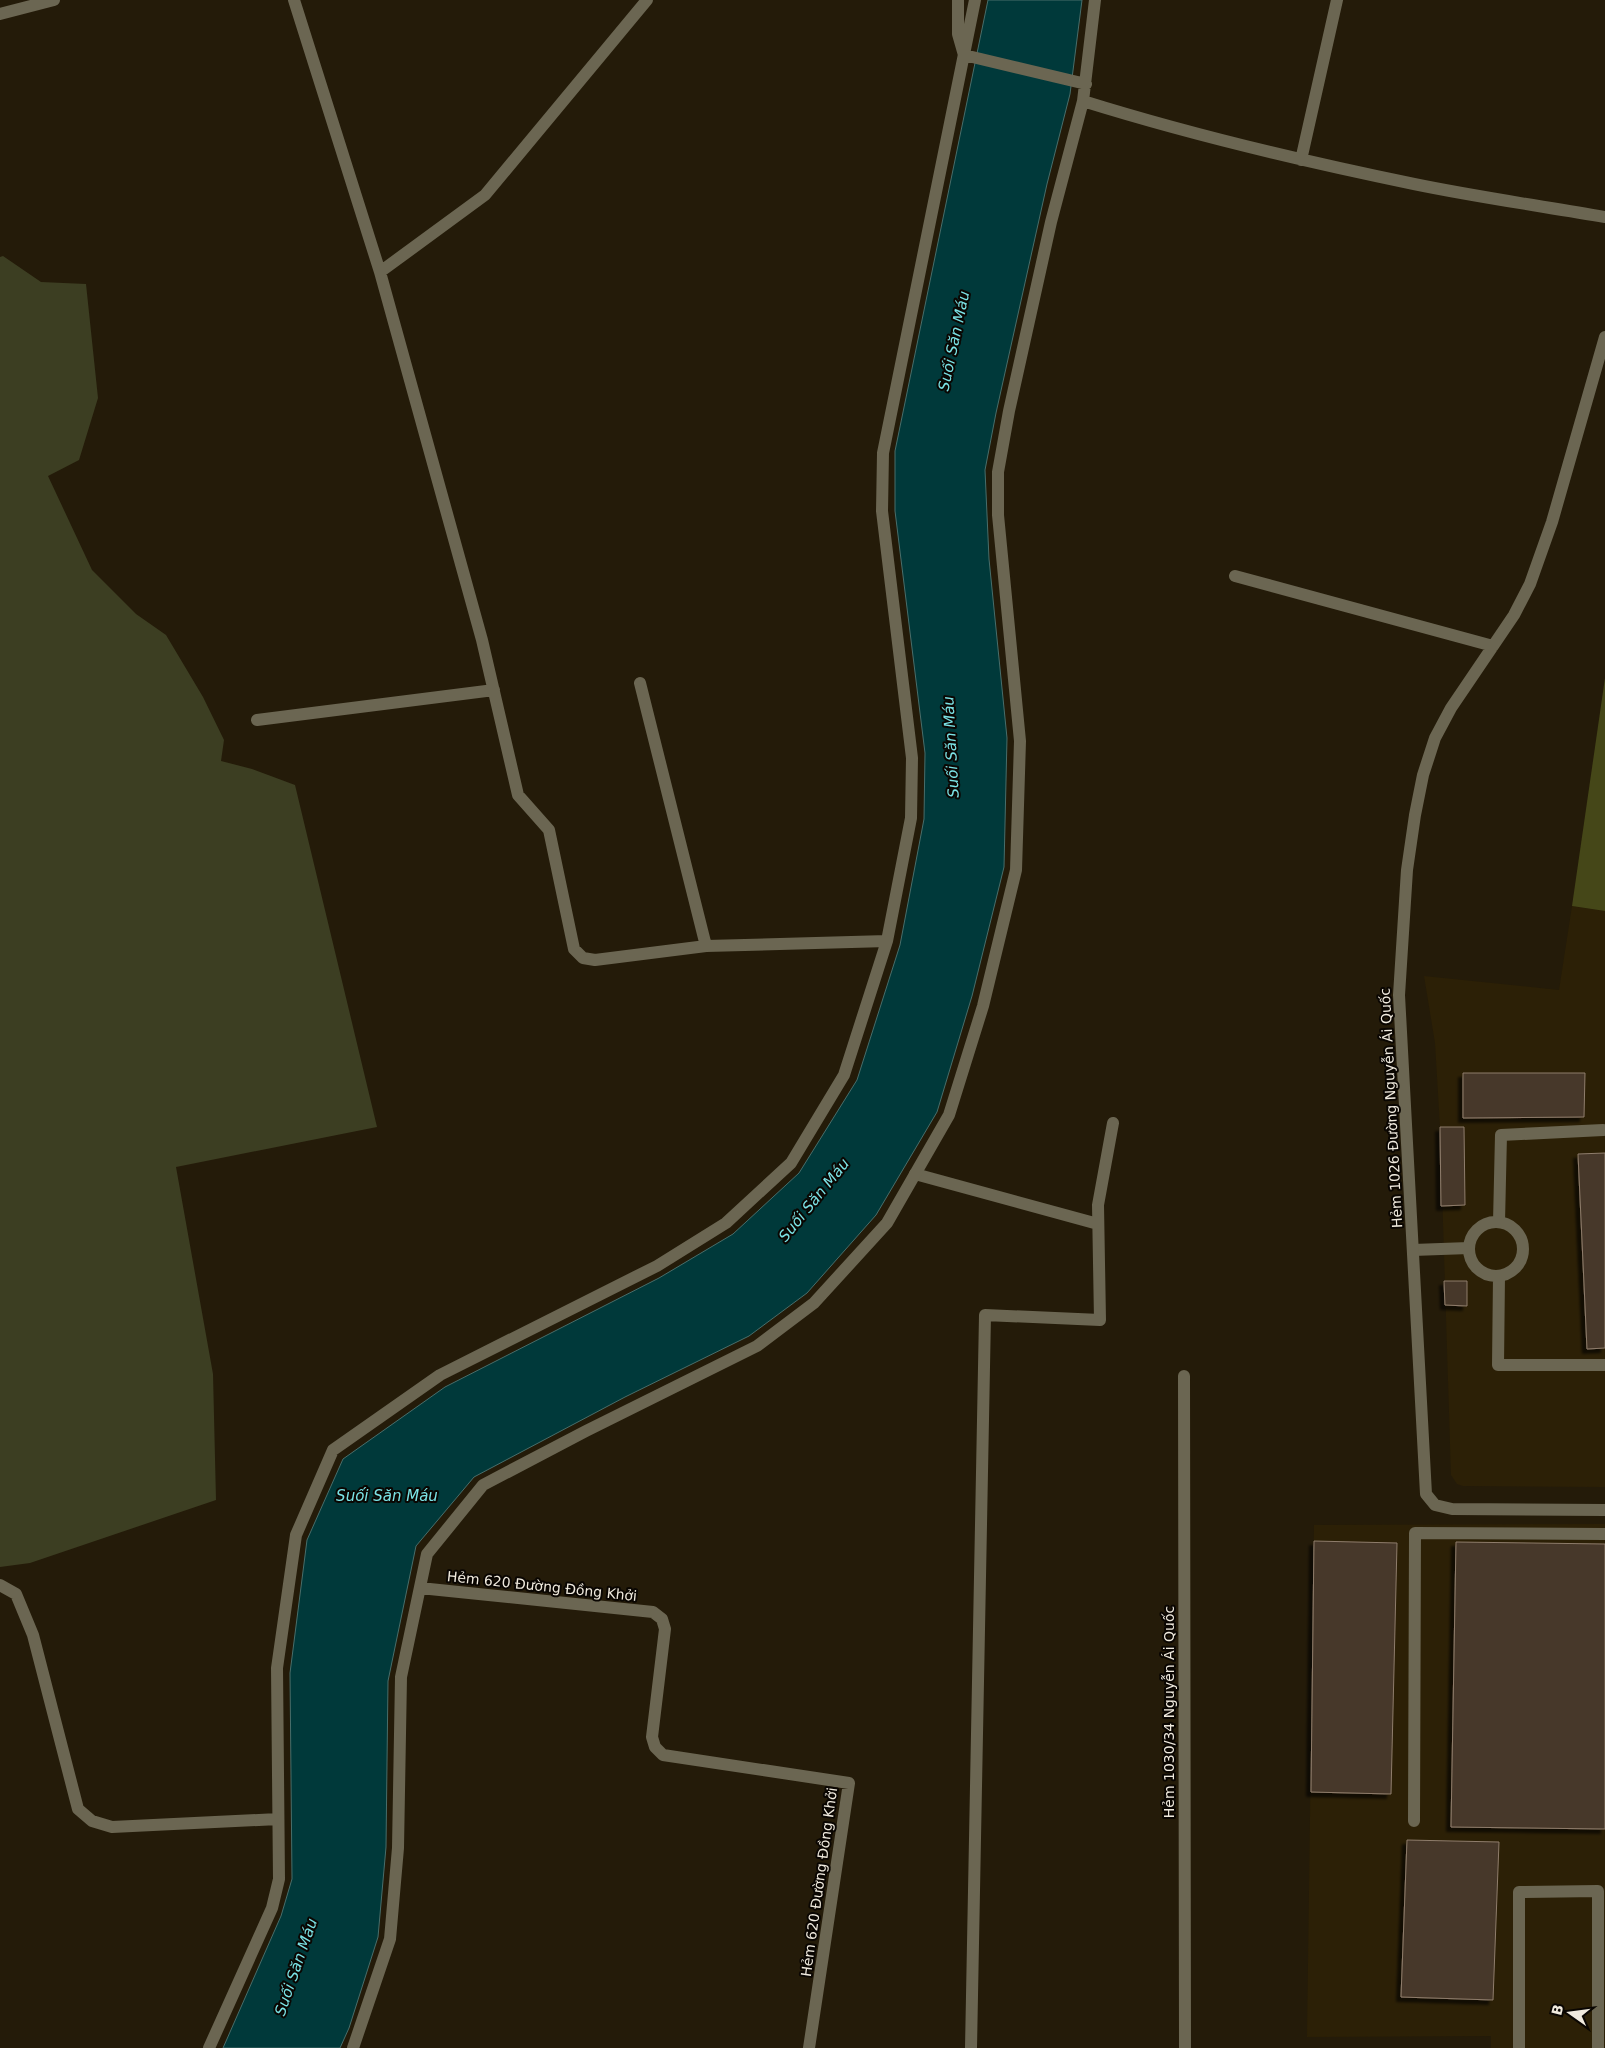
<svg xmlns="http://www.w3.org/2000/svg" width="1605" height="2048" font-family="'DejaVu Sans',sans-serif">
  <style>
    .built { fill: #2c2006 }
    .green { fill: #3c3e22 }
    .forest { fill: #454718 }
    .water { fill: #00393a; stroke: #486e6b }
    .building { fill: #473829; stroke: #8f7d6c; filter: url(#shadow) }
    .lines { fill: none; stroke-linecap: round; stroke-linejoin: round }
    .lane { stroke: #6b6652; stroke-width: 12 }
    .street { stroke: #6b6652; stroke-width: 12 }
    .labels { text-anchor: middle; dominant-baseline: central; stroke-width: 4; stroke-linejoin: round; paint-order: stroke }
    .street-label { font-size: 14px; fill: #f0eade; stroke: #0a0602 }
    .water-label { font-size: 15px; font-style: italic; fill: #7be3e6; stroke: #0a0602 }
  </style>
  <defs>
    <filter id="shadow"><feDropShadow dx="-4.5" dy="4.5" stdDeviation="1" flood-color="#0009"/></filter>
  </defs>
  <rect width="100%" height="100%" fill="#241b09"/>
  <path class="built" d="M1572 906 1605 911V1487L1463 1486 1457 1484 1451 1475 1440 1127 1435 1043 1424 976 1559 990Z
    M1605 1524V2048H1491V2036L1307 2037 1314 1525Z"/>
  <path class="green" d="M3 256 41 282 86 284 98 398 79 460 48 476 92 570 136 614 166 635 203 697 224 740 221 761 252 769 295 785 377 1127 176 1167 213 1374 216 1500 30 1563 0 1567V257Z"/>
  <path class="forest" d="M1605 678V911L1572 906Z"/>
  <path class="water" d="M988 0H1082L1070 94 1047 184 996 413 985 470 989 559 1007 738 1004 867 972 996 937 1112 876 1215 807 1293 749 1336 625 1397 474 1477 416 1546 388 1681 386 1847 378 1937 349 2028 340 2048H223L281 1916 292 1879 290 1673 307 1540 343 1459 445 1387 659 1278 733 1234 799 1173 857 1080 900 945 924 819 925 753 895 511V451Z"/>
  <path class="building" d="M1463 1073H1585L1584 1117 1463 1118Z
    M1440 1127H1464L1465 1205 1441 1206Z
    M1605 1153V1348L1587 1349 1578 1154Z
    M1444 1281H1467V1306L1445 1305Z
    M1314 1541 1397 1543 1391 1794 1311 1792Z
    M1456 1542 1605 1544V1829L1451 1827Z
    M1407 1840 1499 1842 1493 2000 1401 1997Z"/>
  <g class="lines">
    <path class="lane" d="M915 1174 1098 1224
      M1499 1222 1501 1135 1603 1130
      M1469 1249a27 27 0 1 1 54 0a27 27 0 1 1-54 0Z
      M1413 1250 1469 1248
      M1499 1276 1498 1365H1605
      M1414 1821 1415 1533 1605 1534
      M971 2048 985 1315 1100 1320 1098 1205 1113 1123
      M1519 2048V1892L1598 1891V2048"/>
    <path class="street" d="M294 0 380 272 482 640 518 795 549 830 574 949 583 958 595 960 706 946 887 941
      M958 0V34L964 55 1086 84
      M0 14 54 0
      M1083 101C1192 135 1302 161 1414 184 1477 197 1541 206 1605 217
      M1301 160 1337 0
      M380 272 485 195 647 0
      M1605 337 1552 522 1530 584 1514 615 1451 708 1435 738 1423 775 1415 815 1407 870 1399 995 1426 1494 1435 1505 1452 1509 1605 1510
      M1235 576 1493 646
      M640 683 706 946
      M257 720 494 690
      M1184 1376 1185 2048
      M0 1585 16 1594 33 1635 78 1809 92 1821 112 1827 278 1819
      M420 1588 653 1612 662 1619 665 1629 652 1737 655 1747 663 1755 849 1783 809 2048
      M209 2048 272 1908 279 1879 277 1668 296 1535 333 1450 440 1375 657 1266 726 1223 791 1163 844 1075 887 941 911 818 912 758 882 511 883 453 975 0
      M353 2048 390 1939 398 1848 401 1677 427 1554 483 1485 586 1431 757 1346 814 1303 887 1223 949 1115 983 1006 1016 870 1020 741 998 515V472L1009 411 1051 222 1083 101 1095 0"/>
  </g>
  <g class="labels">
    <g class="street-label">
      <text transform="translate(1391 1108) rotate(-93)">Hẻm 1026 Đường Nguyễn Ái Quốc</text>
      <text transform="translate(542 1586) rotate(6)">Hẻm 620 Đường Đồng Khởi</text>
      <text transform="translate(1169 1712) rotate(-90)">Hẻm 1030/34 Nguyễn Ái Quốc</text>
      <text transform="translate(819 1882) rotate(-82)">Hẻm 620 Đường Đồng Khởi</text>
    </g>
    <g class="water-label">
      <text transform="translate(954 341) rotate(-78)">Suối Săn Máu</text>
      <text transform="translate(951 747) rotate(-93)">Suối Săn Máu</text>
      <text transform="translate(814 1200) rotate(-51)">Suối Săn Máu</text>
      <text x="387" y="1496">Suối Săn Máu</text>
      <text transform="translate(296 1967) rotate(-71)">Suối Săn Máu</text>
    </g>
  </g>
  <g transform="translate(1570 2013) rotate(284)" stroke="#0a0602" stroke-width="4" paint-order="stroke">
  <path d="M0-4L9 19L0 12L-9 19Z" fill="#f0eade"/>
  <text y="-8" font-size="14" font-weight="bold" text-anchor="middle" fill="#f0eade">B</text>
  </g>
</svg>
